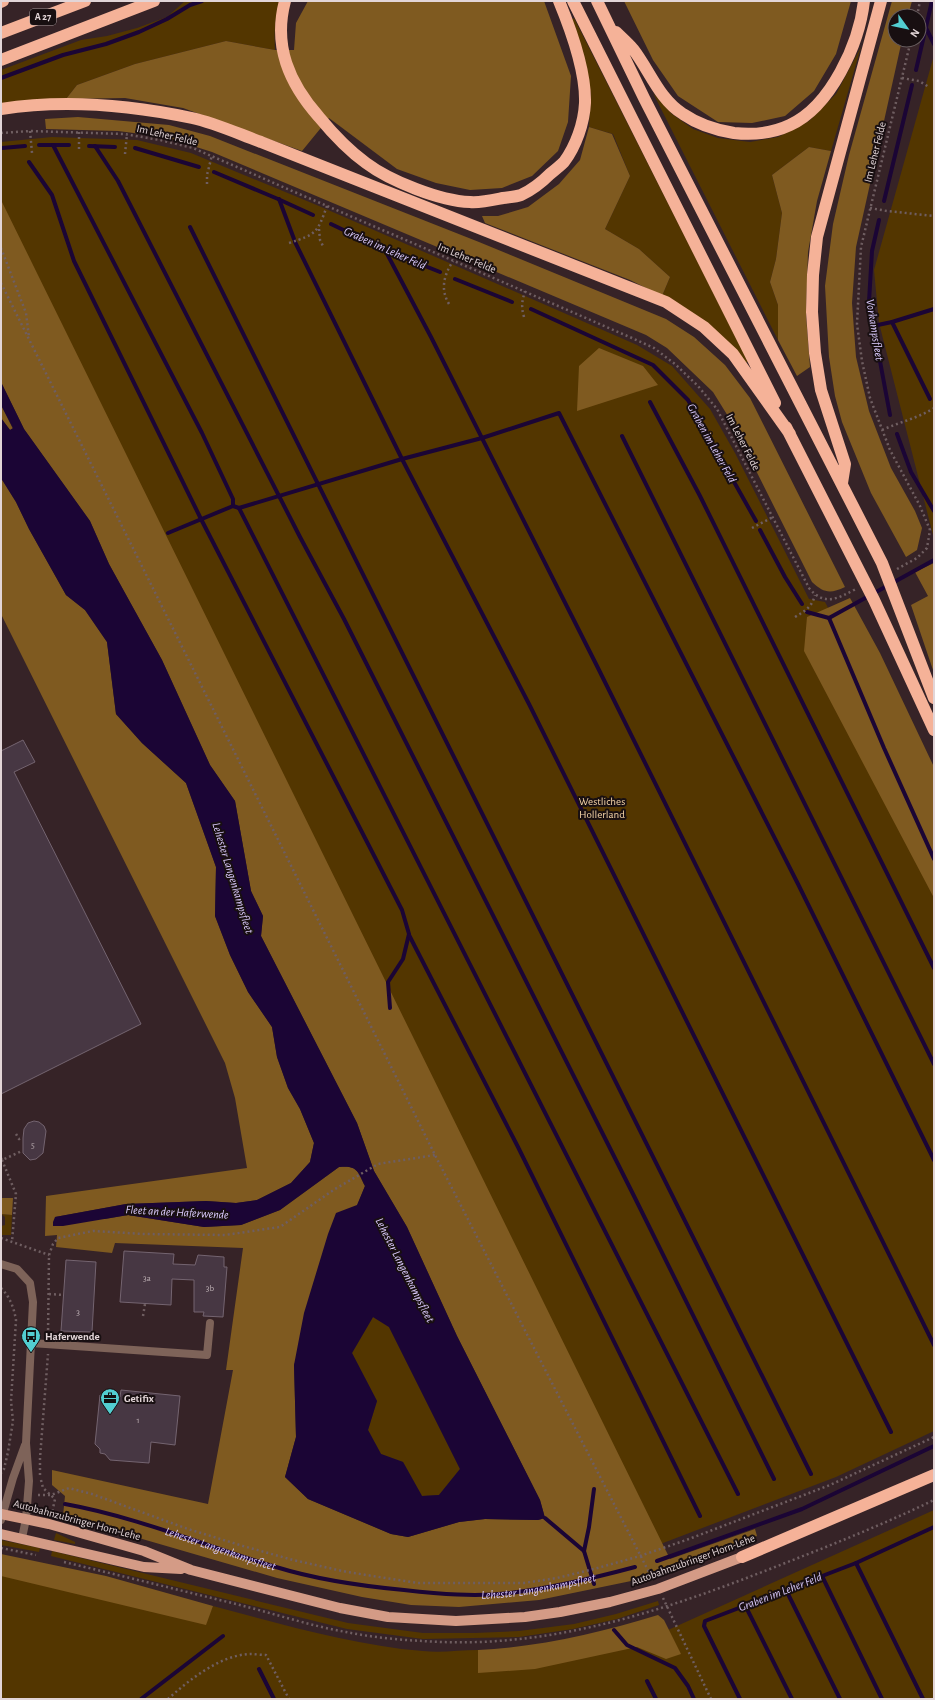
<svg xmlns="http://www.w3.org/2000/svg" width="935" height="1700" font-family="'Alegreya Sans',sans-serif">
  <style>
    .green { fill: #533600 }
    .forest { fill: #7f5a20 }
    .water { fill: #1b0535; fill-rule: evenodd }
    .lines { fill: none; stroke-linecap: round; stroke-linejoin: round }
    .stream { stroke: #1b0535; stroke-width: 4 }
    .building { fill: #473743; stroke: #746470 }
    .path { stroke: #6f5e61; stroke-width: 2.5; stroke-dasharray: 2 3; stroke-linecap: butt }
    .lane { stroke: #7e6359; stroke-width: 8 }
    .street { stroke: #7e6359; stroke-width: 8 }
    .primary { stroke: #d49b86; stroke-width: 10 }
    .highway { stroke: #f5b298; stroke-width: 12 }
    .labels { text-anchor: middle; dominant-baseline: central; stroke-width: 4; stroke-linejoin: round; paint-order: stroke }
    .number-label { font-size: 9px; fill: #bbaeb2 }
    .shield { fill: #180f11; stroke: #a59a9c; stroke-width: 1 }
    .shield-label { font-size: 10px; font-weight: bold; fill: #e2d5d7 }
    .street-label { font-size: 11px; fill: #e2d5d7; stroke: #180f11 }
    .park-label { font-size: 11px; fill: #f9d8aa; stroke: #180f11 }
    .poi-label { font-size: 11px; font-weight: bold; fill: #e2d5d7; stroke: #180f11; text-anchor: start }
    .water-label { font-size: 12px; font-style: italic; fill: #d9c9fb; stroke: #180f11 }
  </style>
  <rect width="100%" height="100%" fill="#362327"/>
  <path class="green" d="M185 1H280C275 16 274 34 275 50L226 41 135 64 77 85 66 99 1 104V70L81 40 107 36 137 28 167 17Z
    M574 18 748 361 746 363 662 296 670 277 639 249 605 229 630 176 613 134 589 127 591 94 571 20Z
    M861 47 831 151 809 147 772 175 782 213 776 259 770 282 778 305V340L653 93 672 114 693 129 718 138 750 142 778 137 809 121 836 94Z
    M934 55V539L879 323 874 270Z
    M52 137 137 140 191 153 319 206 637 345 672 366 710 409 735 453 809 599 825 602 864 675 934 830V1431L836 1477 650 1548 1 235V142Z
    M1 1214 12 1215 11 1235H1V1226L5 1225V1217Z
    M373 1317 389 1327 460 1469 439 1495 422 1496 403 1462 381 1454 368 1430 377 1401 352 1353Z
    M934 1510V1699H1V1572L210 1613 213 1606C282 1624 352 1645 423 1651 441 1653 460 1650 478 1650V1660L648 1639Z
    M56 1533 75 1542V1544L54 1540Z
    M1 1540 40 1548 39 1552 1 1545Z
    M52 1551 348 1623 423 1633H475L519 1631 574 1624 616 1614 658 1601 659 1605 617 1619 573 1629 519 1637 423 1639 347 1629 51 1556Z"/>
  <path class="forest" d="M308 1H544L571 76 568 122 558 151 532 176 502 188 470 190 436 183 397 169 329 118 302 151 183 108 125 98 66 99 77 85 135 64 226 41 275 50H294L296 23Z
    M624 1H851L836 54 814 91 785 116 752 123 718 122 678 96 653 60Z
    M892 1H912L908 16H895V40H902L856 247 852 303 856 357 869 411 891 468 915 511 922 528 917 550 906 557 871 493 842 422 835 396 829 357 825 286 833 224 849 155Z
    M78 117 169 125 210 136 479 242 666 319 694 337 725 365 750 398 845 587C830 594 824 593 812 582L731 421 713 392 667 348 646 335 212 152 165 137 118 131 46 129 45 119Z
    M589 127 612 134 630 176 605 229 639 249 670 277 662 296 630 280 485 223 482 216H498L528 207 559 184 580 160Z
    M809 147 831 151 817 201 808 252 806 315 810 367 797 376 778 340V305L770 282 776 259 782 213 772 175Z
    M1 200 670 1559 755 1529 757 1536 636 1580 539 1600 459 1607 411 1605 362 1597 277 1578 63 1516 65 1496 52 1485V1470L208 1504 233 1370H226L243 1248 115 1243 112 1253 56 1247 57 1235 45 1236 46 1196 247 1168 235 1098 225 1063 1 614V478L16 502 29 529 66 595 85 610 107 642 116 714 142 743 186 783 216 867 215 916 230 955 248 992 272 1027 277 1057 288 1088 300 1109 314 1143 310 1162 291 1183 257 1200 236 1203 206 1201 126 1204 55 1217 105 1219 128 1215 204 1227 241 1225 280 1210 339 1167C358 1165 357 1171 365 1186L294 1365 296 1437 285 1477 308 1499 391 1534 408 1537 459 1522 485 1519 538 1520 545 1518 540 1500 457 1336 407 1227 374 1171 357 1123 261 936 263 916 251 891 235 801 210 765 162 660 109 564 90 521 24 429 1 382Z
    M599 348 643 366 658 385 577 411 579 366Z
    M1 405 13 429 10 430 1 418Z
    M934 563V673L911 605 928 596 915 572Z
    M850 598 880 653 934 767V898L804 651 807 617Z
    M1 1198H13L12 1215 1 1214Z
    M1 1554 106 1576 213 1606 206 1625 1 1576Z
    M658 1615 664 1620 681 1654 666 1659 637 1647 535 1669 478 1673V1650C539 1647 599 1633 658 1615Z"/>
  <path class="water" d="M1 382 24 429 90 521 109 564 162 660 210 765 235 801 251 891 263 916 261 936 357 1123 374 1171 407 1227 457 1336 540 1500 545 1518 538 1520 485 1519 459 1522 408 1537 391 1534 308 1499 285 1477 296 1437 294 1365 304 1313 328 1234 336 1213 357 1205 365 1186C358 1171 357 1165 339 1167L280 1210 241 1225 204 1227 128 1215 63 1226H53V1222L55 1217 126 1204 206 1201 236 1203 257 1200 291 1183 310 1162 314 1143 300 1109 288 1088 277 1057 272 1027 248 992 230 955 215 916 216 867 186 783 142 743 116 714 107 642 85 610 66 595 29 529 16 502 1 478V418L10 430 13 428 1 405ZM373 1317 389 1327 460 1469 439 1495 422 1496 403 1462 381 1454 368 1430 377 1401 352 1353Z"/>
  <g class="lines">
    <g class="stream">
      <path d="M926 28 934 44"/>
      <path d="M916 70 932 1"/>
      <path d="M1 78 63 55 106 44 139 32 167 19 190 5 202 1"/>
      <path d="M39 145H69"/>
      <path d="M53 145 202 433 233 499V506"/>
      <path d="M89 146 115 147"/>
      <path d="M95 146 118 181 300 537 344 619 634 1196 774 1479"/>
      <path d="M2 148 25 146"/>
      <path d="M135 148 199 167"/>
      <path d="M29 162 52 195 74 261 201 519 402 910 409 934 403 959 388 982 390 1008"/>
      <path d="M214 172 278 199 313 215"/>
      <path d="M279 199 294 239"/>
      <path d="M884 201 912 85"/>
      <path d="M879 220 872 251 869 302 890 415"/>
      <path d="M331 224 385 250 440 272"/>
      <path d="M190 227 811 1474"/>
      <path d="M295 242 402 459 529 704 891 1432"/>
      <path d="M385 250 431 337 597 666 934 1345"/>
      <path d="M455 279 512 302"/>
      <path d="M531 309 653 365 688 400 756 521"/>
      <path d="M892 322 930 399"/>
      <path d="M873 326 892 322 934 309"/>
      <path d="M650 402 700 496 934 968"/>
      <path d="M897 434 911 472 934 511"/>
      <path d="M622 436 934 1064"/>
      <path d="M239 508 738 1494"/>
      <path d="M760 530 785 577 802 604"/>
      <path d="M168 533 233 506 239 508 402 459 482 438 559 413 798 884 934 1160"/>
      <path d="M807 612 829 618 934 560"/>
      <path d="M829 618 884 748 934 859"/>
      <path d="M409 935 518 1147 700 1516"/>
      <path id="s1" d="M65 1504C137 1517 206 1546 276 1567 318 1580 361 1586 404 1590 440 1594 475 1597 510 1593 552 1588 594 1578 635 1567"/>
      <path d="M545 1518 584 1551 594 1584"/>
      <path d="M584 1551 589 1527 594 1489"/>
      <path d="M657 1561 802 1509 934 1446"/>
      <path d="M856 1563 923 1699"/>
      <path d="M822 1576 882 1699"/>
      <path d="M786 1590 840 1699"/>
      <path d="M745 1605 792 1699"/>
      <path d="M614 1630 627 1645 675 1668 688 1686 694 1699"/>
      <path d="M259 1669 274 1699"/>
      <path d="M647 1681 656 1699"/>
      <path d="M141 1699 223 1636"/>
      <path d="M740 1699 704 1626 705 1621 856 1563 934 1527"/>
    </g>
  </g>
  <path class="building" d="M23 740 35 762 14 772 141 1024 1 1094V751Z
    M34 1121 39 1122 44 1126 46 1131 43 1153 36 1159 30 1160 23 1153V1138L24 1129 28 1123Z
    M124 1251 174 1254 173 1264 195 1265 198 1255 224 1257V1267H227L223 1317 203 1316 204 1312H194V1280L172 1279 171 1305 120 1302Z
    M66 1260 96 1262 92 1332 61 1331Z
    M121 1390 180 1396 175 1445 151 1442 149 1463 110 1460 105 1454 100 1453V1449L95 1444 100 1395 120 1397Z"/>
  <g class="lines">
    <path class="path" d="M917 16 920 1
      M902 78 919 81 929 87
      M30 131 32 153
      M79 132V152
      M1 133 30 131 124 134 160 140 193 148 632 338 654 348 675 364 698 386 717 409 809 588C825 607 838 598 856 589
      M125 154 127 134
      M207 184V175L212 155
      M870 208 887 211 934 216
      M319 229 320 240 324 248
      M289 243C317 234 317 233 327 206
      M1 248 26 313 29 337
      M1 283 435 1155 653 1580
      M449 304C440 289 444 275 453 261
      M524 317C521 307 522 301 525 291
      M882 430C900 422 918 418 934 408
      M752 528 773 517
      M897 569 917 558 927 548 930 530 920 506 890 450 870 398 862 361 857 324 861 247 911 40
      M795 617C805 611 812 607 815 595
      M16 1134 19 1139 23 1138
      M1 1158 2 1160 22 1151
      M2 1160 16 1194 12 1242
      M1 1238 49 1255
      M1 1288C10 1297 14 1308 16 1320L11 1401 13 1421 8 1452 4 1469 1 1473
      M49 1294 63 1295
      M143 1316 145 1304
      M48 1335 49 1255 53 1244 58 1238 93 1231 144 1234 225 1235 280 1227 335 1189 378 1164 435 1155
      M40 1475V1458L48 1354
      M41 1480 43 1488 55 1499 52 1513
      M38 1495H51L69 1488 92 1494 188 1529 243 1546 293 1560 347 1572 418 1583H524L557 1578 594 1569 640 1556 689 1539 830 1485 934 1437
      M1 1548 36 1555
      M64 1562C122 1576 179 1590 236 1604 272 1613 311 1626 346 1632 371 1637 398 1640 423 1641 548 1650 660 1612 775 1567 829 1546 882 1525 934 1500
      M663 1598 711 1699
      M168 1699C189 1680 220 1655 250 1654 255 1654 261 1655 266 1655L289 1699"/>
    <path class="lane" d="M31 1343 207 1355 210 1323"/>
    <path class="street" d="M1 1264 17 1269 30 1283 33 1302 26 1443 29 1481 26 1519 22 1538
      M1 1520 13 1478 25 1445"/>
    <path class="primary" d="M1 1514 49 1524 144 1551 191 1570 340 1608 388 1617 456 1621 525 1617 560 1612 610 1602 658 1589 742 1557
      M1 1534 144 1567 181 1569"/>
    <path class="highway" d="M285 1C273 46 289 83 319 117 333 134 348 150 366 163 390 181 440 201 470 202 480 203 493 200 503 198 509 197 515 197 521 195 532 190 541 183 550 174 555 170 560 166 564 162 576 146 584 123 585 103 586 71 571 30 559 1
      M573 1 775 403
      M597 1 644 98 882 563 934 698
      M1 2 3 1
      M616 32C622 38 628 43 633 49 650 71 659 99 683 114 699 125 715 130 734 133 752 135 773 133 790 125 831 106 859 44 864 1
      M1 33 85 1
      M1 60 154 1
      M1 109C64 99 130 105 192 118 215 123 239 134 261 142L666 302 704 327 733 354 790 434
      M786 427 874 600 934 730
      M842 483 845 464 821 390 815 353 812 312 813 275 817 237 881 1
      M742 1557 934 1475"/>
  </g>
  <defs>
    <g id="bus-pin" transform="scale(1)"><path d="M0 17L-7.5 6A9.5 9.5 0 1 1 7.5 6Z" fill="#52cdd0" stroke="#180f11"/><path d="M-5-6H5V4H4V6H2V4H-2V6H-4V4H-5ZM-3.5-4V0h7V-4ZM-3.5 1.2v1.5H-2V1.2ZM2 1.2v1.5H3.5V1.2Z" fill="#111"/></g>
    <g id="office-pin" transform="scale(1)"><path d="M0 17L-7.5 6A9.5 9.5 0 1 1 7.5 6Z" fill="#52cdd0" stroke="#180f11"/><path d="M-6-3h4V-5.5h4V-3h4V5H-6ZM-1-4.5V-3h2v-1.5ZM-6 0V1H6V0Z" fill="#111"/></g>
  </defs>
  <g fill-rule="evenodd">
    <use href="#bus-pin" x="31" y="1336"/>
    <use href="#office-pin" x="110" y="1398"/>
  </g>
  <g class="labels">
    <g class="number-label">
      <text x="33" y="1145">5</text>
      <text x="147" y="1278">3a</text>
      <text x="210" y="1288">3b</text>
      <text x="78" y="1312">3</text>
      <text x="138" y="1420">1</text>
    </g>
    <rect class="shield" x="30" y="9" width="26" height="16" rx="3"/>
    <g class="shield-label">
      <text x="43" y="17">A 27</text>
    </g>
    <g class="street-label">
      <text transform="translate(167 135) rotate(13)">Im Leher Felde</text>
      <text transform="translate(875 152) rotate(-76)">Im Leher Felde</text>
      <text transform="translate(467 258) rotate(23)">Im Leher Felde</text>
      <text transform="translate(743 442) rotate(63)">Im Leher Felde</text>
      <text transform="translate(77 1520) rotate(15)">Autobahnzubringer Horn-Lehe</text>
      <text transform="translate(693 1560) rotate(-20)">Autobahnzubringer Horn-Lehe</text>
    </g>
    <g class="park-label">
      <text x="602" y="801">Westliches<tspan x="602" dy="13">Hollerland</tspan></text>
    </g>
    <g class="poi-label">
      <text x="45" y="1336">Haferwende</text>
      <text x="124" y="1398">Getifix</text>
    </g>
    <g class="water-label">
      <text transform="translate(385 248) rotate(24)">Graben im Leher Feld</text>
      <text transform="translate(875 330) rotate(81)">Vorkampsfleet</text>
      <text transform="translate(712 443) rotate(61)">Graben im Leher Feld</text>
      <text transform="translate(233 878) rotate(73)">Lehester Langenkampsfleet</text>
      <text transform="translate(177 1212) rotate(3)">Fleet an der Haferwende</text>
      <text transform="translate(405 1270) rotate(63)">Lehester Langenkampsfleet</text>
      <text stroke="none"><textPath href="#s1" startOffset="162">Lehester Langenkampsfleet</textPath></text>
      <text stroke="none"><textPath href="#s1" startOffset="486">Lehester Langenkampsfleet</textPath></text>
      <text transform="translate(780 1592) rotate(-21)">Graben im Leher Feld</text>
    </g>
  </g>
  <rect width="935" height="1700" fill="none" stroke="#e2d5d7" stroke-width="4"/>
  <g transform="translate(907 28) rotate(123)"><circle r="19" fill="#180f11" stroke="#695e60"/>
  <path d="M0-3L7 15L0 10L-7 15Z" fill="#52cdd0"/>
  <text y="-6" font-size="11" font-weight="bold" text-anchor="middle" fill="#e2d5d7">N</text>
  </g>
</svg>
